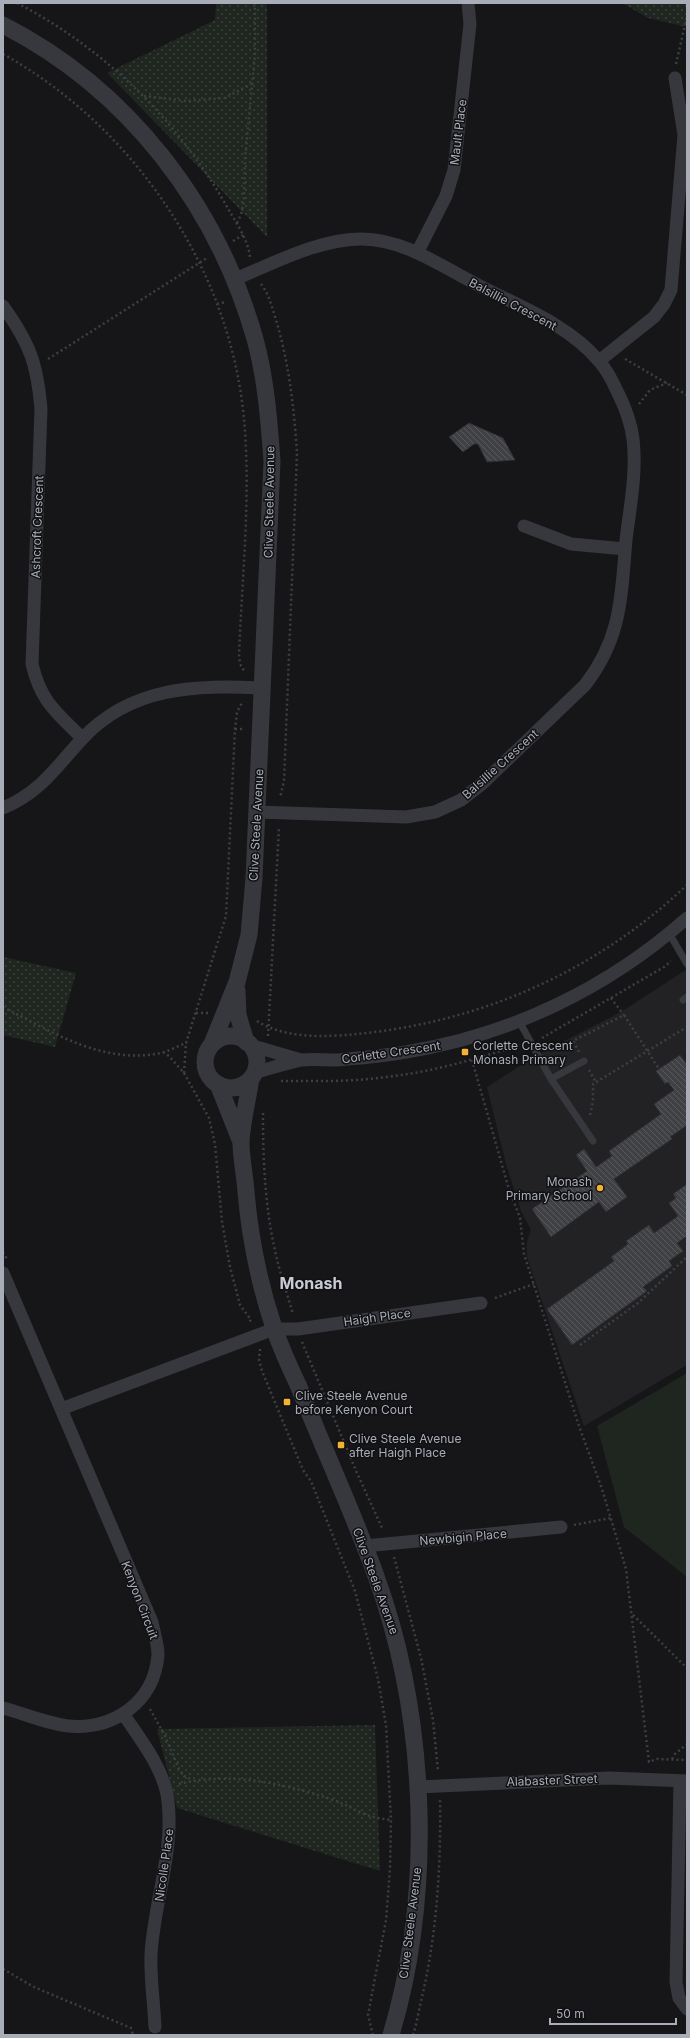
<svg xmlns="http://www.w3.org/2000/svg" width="690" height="2038" font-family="Inter,sans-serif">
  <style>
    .built { fill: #222225 }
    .grass { fill: #1e261f }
    .park { fill: url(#park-dots) }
    .building { fill: url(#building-back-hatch); stroke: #303034 }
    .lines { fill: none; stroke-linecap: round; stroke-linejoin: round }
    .path { stroke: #3d3f44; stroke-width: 2.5; stroke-dasharray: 2 3; stroke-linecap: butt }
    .service { stroke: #37383d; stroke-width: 7 }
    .minor { stroke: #37383d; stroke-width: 13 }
    .tertiary { stroke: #37383d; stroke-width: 17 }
    .poi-dot { fill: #f2b134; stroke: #111113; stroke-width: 1.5 }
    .labels { text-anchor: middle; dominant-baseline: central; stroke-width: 3; stroke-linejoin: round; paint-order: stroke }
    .street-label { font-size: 12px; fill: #a8adb8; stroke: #111113 }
    .poi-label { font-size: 12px; fill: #a8adb8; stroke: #111113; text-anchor: start }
    .district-label { font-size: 16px; font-weight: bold; fill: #c9ccd4; stroke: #111113 }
  </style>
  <defs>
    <pattern id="park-dots" width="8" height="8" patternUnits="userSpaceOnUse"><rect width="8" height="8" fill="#1e261f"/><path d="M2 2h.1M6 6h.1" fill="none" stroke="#3c433d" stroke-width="1.8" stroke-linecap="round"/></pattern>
    <pattern id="building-back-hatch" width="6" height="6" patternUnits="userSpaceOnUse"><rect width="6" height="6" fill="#404145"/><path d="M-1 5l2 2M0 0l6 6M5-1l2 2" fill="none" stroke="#595a5e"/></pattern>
  </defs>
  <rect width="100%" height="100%" fill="#161618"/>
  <path class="built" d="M687 969V1365L584 1426 527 1257V1242L531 1230 521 1211 506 1164 487 1087 537 1055 621 1012Z"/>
  <path class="grass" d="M687 1373V1577L624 1527 597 1426Z"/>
  <path class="park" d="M216 3H267V237L107 73 215 20Z
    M622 3H687V27L648 18Z
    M3 957 76 973 55 1047 3 1035Z
    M375 1725 380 1871 177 1808 157 1729Z"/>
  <path class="building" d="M469 423 503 438 515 460 487 462 478 444H474L463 452 449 437Z
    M680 1055 687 1065V1127L686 1126 670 1137 672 1139 614 1179 627 1197 606 1212 599 1202 551 1237 532 1209 587 1171 576 1155 584 1149 596 1167 612 1156 609 1151 661 1114 654 1104 674 1090 668 1082 665 1084 656 1071Z
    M687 1184V1236L677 1243 683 1251 669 1261 672 1266 643 1287 647 1291 572 1345 547 1309 614 1261 611 1257 628 1244 626 1241 649 1225 654 1233 678 1216 669 1203 676 1198 673 1194Z"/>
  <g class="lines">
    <path class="path" d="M17 3C104 48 177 120 226 205 235 221 248 239 250 257
      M3 54C134 127 230 268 244 419 251 497 242 577 239 655L240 664 244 671 243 672
      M676 64 687 16
      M144 96 186 101 225 98 251 84
      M237 223 241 215 244 200 245 159 255 54V3
      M233 241 243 235
      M261 284C269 294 272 307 276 320 289 363 294 408 297 453L284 781 280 798
      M217 304 226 302
      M48 359 207 258
      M625 359 687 395
      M639 404 650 390 667 383
      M235 729H245
      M611 998 624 1015
      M3 1007C52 1032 103 1065 161 1053 169 1051 178 1046 186 1043L226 916 235 729 237 712 243 701
      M196 1013H208
      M257 1021C285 1039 325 1037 357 1034 482 1022 596 971 687 885
      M268 1036 279 827
      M542 1038 664 967 671 961
      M163 1052 169 1056 184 1073 209 1118 215 1144 222 1222 230 1267 240 1305 251 1320 249 1322
      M579 1052 573 1041 624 1015 659 1069
      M472 1060 508 1186 520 1218 524 1254 579 1426 602 1489 626 1569 649 1762 657 1759 687 1760
      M589 1070 596 1082
      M184 1073 186 1043
      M281 1081C316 1081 351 1082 386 1077 432 1072 476 1059 520 1045
      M263 1113C263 1162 265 1211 277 1259 281 1277 288 1296 293 1314
      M590 1115 593 1101V1084L687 1027
      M3 1252 7 1259
      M495 1298 534 1284
      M302 1342 357 1473 383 1530
      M580 1345 638 1303 687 1257
      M260 1349 259 1360 262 1371 303 1470 311 1481 355 1591 378 1679 386 1725 391 1820 390 1869 386 1920 368 2015 373 2035
      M574 1525 611 1518
      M394 1557 421 1658 433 1720 438 1771
      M633 1615 687 1668
      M150 1709 165 1736 179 1769 184 1776 193 1780
      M672 1759 675 1754 687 1744
      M179 1784C231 1771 287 1784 336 1801 347 1805 356 1811 367 1815 375 1818 383 1819 391 1820
      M3 1969 34 1987 131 2028 133 2035
      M413 2035C417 2023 419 2009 422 1997 437 1932 441 1866 440 1800"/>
    <path class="service" d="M669 933 687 964
      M683 1000 687 997
      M519 1021 551 1079 584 1061
      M551 1079 593 1141"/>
    <path class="minor" d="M417 253 446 196 454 170 470 24 468 3
      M235 279C275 263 318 239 362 239 403 239 441 266 476 284 518 306 568 324 599 361 607 370 613 382 618 393 625 407 631 423 633 439 637 472 630 507 626 540 621 597 622 637 585 685L483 783 461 800 435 812 406 817 257 812
      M3 306C30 344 37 363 41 409L32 664C41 702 56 712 82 738
      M599 361 654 317 664 304 671 290 684 135 675 78
      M524 526 571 544 625 549
      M3 808C40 793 56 767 82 739 131 686 196 685 263 688
      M250 1045 301 1060
      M254 1073C269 1069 285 1063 301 1060 312 1059 325 1060 337 1060 360 1058 384 1056 406 1052 511 1035 608 988 687 918
      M3 1273 152 1622C154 1633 158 1644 158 1655 154 1703 113 1730 68 1726 49 1724 22 1713 3 1708
      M61 1409 274 1329H298L481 1303
      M365 1546 561 1527
      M124 1715C140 1739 161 1765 167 1794 176 1847 154 1901 151 1954 150 1978 154 2003 155 2027
      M680 1781 676 1982 679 1998 687 2009
      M418 1787 609 1778 687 1781"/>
    <path class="tertiary" d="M3 25C128 89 217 205 255 339 266 379 269 420 272 461L254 878 249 935 237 982 212 1044
      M237 990 238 1015 246 1042
      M205 1062a26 26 0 1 1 52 0a26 26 0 1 1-52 0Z
      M251 1078C248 1099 242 1121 241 1142 241 1158 245 1176 246 1192 250 1238 259 1283 274 1328 281 1348 290 1368 299 1387 324 1450 353 1512 376 1576 427 1717 434 1891 391 2035
      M218 1084 241 1142"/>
  </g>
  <g class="poi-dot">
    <rect x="461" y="1048" width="8" height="8" rx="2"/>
    <circle cx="600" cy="1188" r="4"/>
    <rect x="283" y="1398" width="8" height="8" rx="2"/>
    <rect x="337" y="1441" width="8" height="8" rx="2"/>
  </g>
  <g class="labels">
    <g class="street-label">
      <text transform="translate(458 132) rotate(-83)">Mault Place</text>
      <text transform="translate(513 304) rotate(28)">Balsillie Crescent</text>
      <text transform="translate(269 502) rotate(-89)">Clive Steele Avenue</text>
      <text transform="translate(37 527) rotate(-88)">Ashcroft Crescent</text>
      <text transform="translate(500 764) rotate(-42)">Balsillie Crescent</text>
      <text transform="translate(256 825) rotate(-87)">Clive Steele Avenue</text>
      <text transform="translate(391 1052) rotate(-8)">Corlette Crescent</text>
      <text transform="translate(377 1317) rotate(-8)">Haigh Place</text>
      <text transform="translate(463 1537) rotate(-5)">Newbigin Place</text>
      <text transform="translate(376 1581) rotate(70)">Clive Steele Avenue</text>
      <text transform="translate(140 1600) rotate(69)">Kenyon Circuit</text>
      <text transform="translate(552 1780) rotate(-2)">Alabaster Street</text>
      <text transform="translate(164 1865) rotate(-82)">Nicolle Place</text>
      <text transform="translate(410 1923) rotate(-83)">Clive Steele Avenue</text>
    </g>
    <g class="poi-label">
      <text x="473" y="1045">Corlette Crescent<tspan x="473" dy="14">Monash Primary</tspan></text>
      <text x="592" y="1181" text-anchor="end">Monash<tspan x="592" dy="14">Primary School</tspan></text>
      <text x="295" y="1395">Clive Steele Avenue<tspan x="295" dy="14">before Kenyon Court</tspan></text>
      <text x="349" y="1438">Clive Steele Avenue<tspan x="349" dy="14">after Haigh Place</tspan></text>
    </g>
    <g class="district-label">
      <text x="311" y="1283">Monash</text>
    </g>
  </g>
  <rect width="690" height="2038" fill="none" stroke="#a8adb8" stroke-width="8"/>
  <path d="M550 2018v6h126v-6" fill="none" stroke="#a8adb8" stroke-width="2"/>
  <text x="556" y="2018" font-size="12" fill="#a8adb8" stroke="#111113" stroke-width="3" paint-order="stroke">50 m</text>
</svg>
